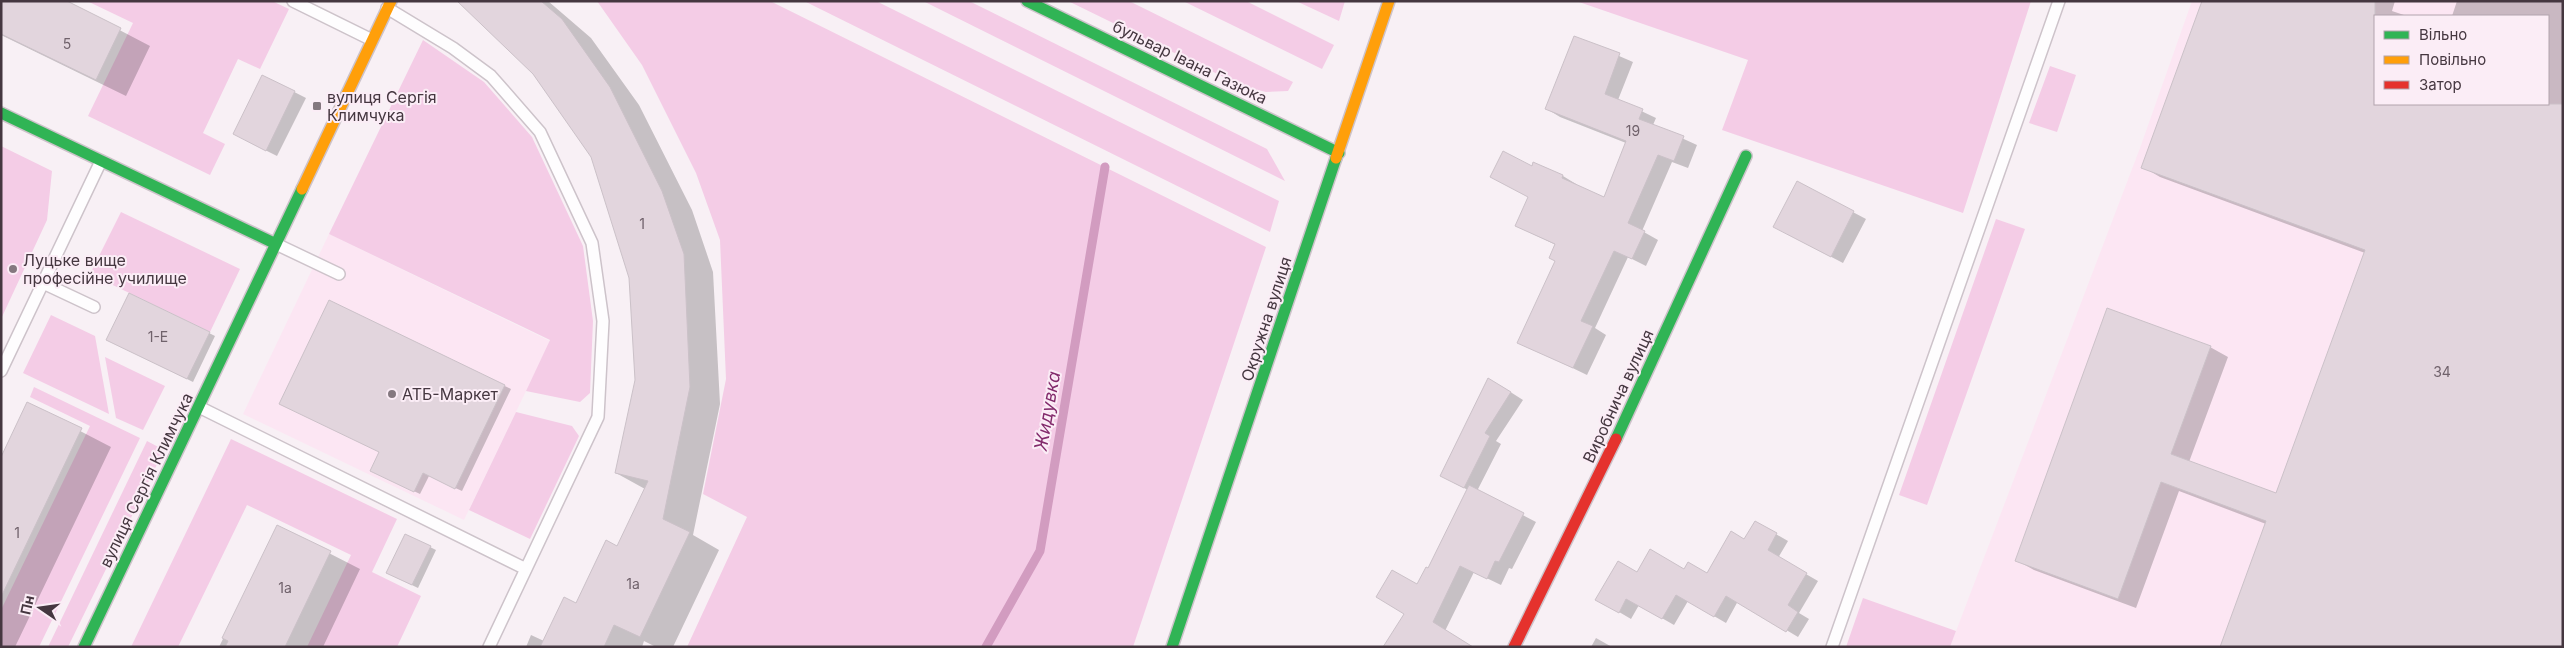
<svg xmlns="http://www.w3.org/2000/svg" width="2564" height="648" font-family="Inter,sans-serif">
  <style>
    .built { fill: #fce6f3; fill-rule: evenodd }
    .green { fill: #f4cce6 }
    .shadow { fill: #0003 }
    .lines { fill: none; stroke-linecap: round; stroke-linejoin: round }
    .stream { stroke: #d29cc0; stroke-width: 9 }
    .building { fill: #e2d5dd; stroke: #cbc1c8 }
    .lane-casing { stroke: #cdc3ca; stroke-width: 14 }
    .fast-casing { stroke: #cdc3ca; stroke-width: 14 }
    .slow-casing { stroke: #cdc3ca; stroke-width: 14 }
    .jam-casing { stroke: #cdc3ca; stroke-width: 14 }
    .lane { stroke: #fefdfe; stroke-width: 11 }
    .fast { stroke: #30b455; stroke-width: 11 }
    .slow { stroke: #ff9f0a; stroke-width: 11 }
    .jam { stroke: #e5322d; stroke-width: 11 }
    .poi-dot { fill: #84787f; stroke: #fbedf6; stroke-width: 2 }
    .labels { text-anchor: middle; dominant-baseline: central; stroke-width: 4; stroke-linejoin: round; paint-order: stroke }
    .number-label { font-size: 14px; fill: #70626b }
    .street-label { font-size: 16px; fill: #453740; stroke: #fbedf6 }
    .poi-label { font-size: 16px; fill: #453740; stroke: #fbedf6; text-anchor: start }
    .water-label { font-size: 18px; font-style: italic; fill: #832b6c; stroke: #fbedf6 }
  </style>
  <rect width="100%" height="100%" fill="#f8f0f5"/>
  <path class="built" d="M2192 1H2563V647H1950L2140 148ZM2375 16H2548V104H2375Z
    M329 234 550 341 464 520 243 414Z"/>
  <path class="green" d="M87 1H272L289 9 260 69 238 59 203 133 225 144 210 175 88 116 133 23Z
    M597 1H770L1266 247 1133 647H687L747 517 703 494 726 379 720 240 696 173 642 65Z
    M804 1H876L1279 201 1270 232Z
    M923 1H969L1267 149 1285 181Z
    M1068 1H1129L1293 82 1288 91 1266 92 1242 86Z
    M1183 1H1246L1334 45 1322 69Z
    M1296 1H1345L1339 21Z
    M1576 1H2031L1963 213 1722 130 1748 60Z
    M423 40 484 82 532 137 583 246 593 321 590 393 580 402 526 391 550 340 329 234Z
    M2050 66 2076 75 2057 132 2029 123Z
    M1 146 52 171 47 220 1 319Z
    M121 212 240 269 210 332 90 274Z
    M1996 219 2025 229 1927 505 1899 495Z
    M51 315 95 336 109 414 23 373Z
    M105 357 165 386 143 430 116 418Z
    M34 387 140 438 39 647H1V610L90 426 30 397Z
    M516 412 572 426 579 436 530 539 469 510Z
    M231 439 397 519 372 572 421 596 397 647H307L351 555 247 505 178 647H131Z
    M147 441 164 450 68 647H48Z
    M1863 598 1956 631 1950 647H1846Z"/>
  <path class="shadow" d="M1 1H64L150 46 126 96 1 35Z
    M462 1H548L591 38 639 105 692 210 713 272 720 404 693 535 719 550 673 647H656L644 641 642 647H526L531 635 544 641 577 605 618 548 645 489 616 473 636 380 631 278 592 157 533 73Z
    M2203 1H2395L2392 11 2407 16H2375V104H2548V16H2452L2457 1H2563V647L2266 524 2179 491 2136 608 2034 570 2016 560 2210 347 2228 357 2189 462 2277 494 2365 253 2160 177 2143 167Z
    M1575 37 1633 62 1618 100 1656 118 1653 125 1697 145 1688 168 1672 162 1642 231 1658 240 1646 266 1628 257 1595 328 1606 335 1587 375 1519 342 1556 261V245L1516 226 1529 197 1532 168 1563 176 1576 184 1575 185 1604 199 1626 143 1560 117 1547 109Z
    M263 76 306 98 277 156 245 140Z
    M1798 183 1866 219 1843 263 1787 234Z
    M330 302 511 389 462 491 429 476 420 494 378 474 381 452Z
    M209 333 215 336 193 382 114 343Z
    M1501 386 1523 400 1496 441 1501 444 1477 491 1536 522 1512 569 1509 568 1501 585 1474 572 1445 631 1405 614 1468 490 1454 483Z
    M28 404 111 447 15 647H1V460Z
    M1755 522 1788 541 1778 558 1818 581 1799 613 1809 619 1798 637 1738 601 1726 623 1688 601 1674 625 1639 605 1631 619 1597 599 1637 574 1684 571 1708 574 1745 541Z
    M278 527 360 569 323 647H219Z
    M406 535 436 550 418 588 393 576Z
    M1596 638 1612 647H1591Z"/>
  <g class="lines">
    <path class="stream" d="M986 647 1040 551 1105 167"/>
  </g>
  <path class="building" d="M1 1H67L121 28 96 80 1 34Z
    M457 1H541L562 19 610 87 662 191 684 254 690 387 663 519 690 532 640 637 614 625 604 647H540L564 597 576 603 606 540 617 546 648 481 615 473 635 380 629 278 591 157 533 74Z
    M2202 1H2375V104H2563V647H2220L2266 521 2161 482 2118 599 2015 561 2107 308 2211 346 2171 454 2276 493 2365 250 2141 168Z
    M1574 36 1620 53 1605 94 1643 109 1639 119 1684 136 1674 161 1658 155 1628 223 1645 231 1632 259 1614 251 1581 321 1593 326 1573 368 1517 343 1555 261 1549 258 1555 244 1515 226 1528 197 1490 177 1503 151 1532 166 1533 162 1563 175 1562 178 1604 197 1626 141 1545 109Z
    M262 75 295 91 266 151 233 134Z
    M1797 181 1854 211 1831 257 1773 227Z
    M129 293 210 332 187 379 106 340Z
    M329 300 505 385 455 489 423 473 414 492 370 471 379 452 279 404Z
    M1488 378 1511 392 1485 433 1490 436 1464 488 1440 476Z
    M27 402 82 428 1 597V457Z
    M1469 485 1524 513 1499 562 1495 561 1487 579 1460 566 1433 622 1473 647H1383L1404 614 1376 597 1392 570 1417 584 1426 567 1428 568Z
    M1755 521 1777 533 1768 550 1807 573 1788 605 1798 612 1786 632 1726 596 1714 617 1676 595 1662 619 1626 599 1619 613 1595 600 1618 561 1637 572 1650 549 1684 569 1688 562 1707 573 1731 531 1744 539Z
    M277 525 331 551 285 647H225L228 641 222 638Z
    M405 534 431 546 412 585 386 573Z"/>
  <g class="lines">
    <g class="lane-casing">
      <path id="lane" d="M293 1 372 40
        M387 8 453 48 491 76 540 132 592 243 603 321 598 417 489 647
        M276 244 339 274
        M43 283 94 307
        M1 371 101 161
        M199 407 526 569
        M1832 647 2059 1"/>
    </g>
    <g class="fast-casing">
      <path id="fast" d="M1027 1 1339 153
        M1 113 276 244
        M1616 439 1746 156
        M84 647 302 189
        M1172 647 1336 158"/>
    </g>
    <g class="slow-casing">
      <path id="slow" d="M1336 158 1389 1
        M302 189 391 1"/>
    </g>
    <g class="jam-casing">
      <path id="jam" d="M1514 647 1616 439"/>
    </g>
    <use href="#lane" class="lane"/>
    <use href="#fast" class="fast"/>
    <use href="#slow" class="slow"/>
    <use href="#jam" class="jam"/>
  </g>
  <g class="poi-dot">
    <rect x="312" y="101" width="10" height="10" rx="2.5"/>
    <circle cx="13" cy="269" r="5"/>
    <circle cx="392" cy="394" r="5"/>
  </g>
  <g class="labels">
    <g class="number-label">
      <text x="67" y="43">5</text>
      <text x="1633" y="130">19</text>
      <text x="642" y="223">1</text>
      <text x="158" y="336">1-Е</text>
      <text x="2442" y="371">34</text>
      <text x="17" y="532">1</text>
      <text x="633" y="583">1а</text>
      <text x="285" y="587">1а</text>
    </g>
    <g class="street-label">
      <text transform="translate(1190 62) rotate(26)">бульвар Івана Газюка</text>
      <text transform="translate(1266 319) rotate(-72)">Окружна вулиця</text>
      <text transform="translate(1618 396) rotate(-65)">Виробнича вулиця</text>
      <text transform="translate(146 480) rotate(-64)">вулиця Сергія Климчука</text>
    </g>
    <g class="poi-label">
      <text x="327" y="97">вулиця Сергія<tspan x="327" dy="18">Климчука</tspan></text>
      <text x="23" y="260">Луцьке вище<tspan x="23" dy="18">професійне училище</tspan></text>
      <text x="402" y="394">АТБ-Маркет</text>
    </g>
    <g class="water-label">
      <text transform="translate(1047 411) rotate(-80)">Жидувка</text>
    </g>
  </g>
  <rect width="2564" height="648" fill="none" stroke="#453740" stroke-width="5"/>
  <rect x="2374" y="15" width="175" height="90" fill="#fbedf6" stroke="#b2a4ad"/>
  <rect x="2384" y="31" width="25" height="8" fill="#30b455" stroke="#b2a4ad"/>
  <text x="2419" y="40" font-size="15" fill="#453740">Вільно</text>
  <rect x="2384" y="56" width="25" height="8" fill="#ff9f0a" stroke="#b2a4ad"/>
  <text x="2419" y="65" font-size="15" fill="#453740">Повільно</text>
  <rect x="2384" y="81" width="25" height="8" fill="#e5322d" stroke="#b2a4ad"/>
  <text x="2419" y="90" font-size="15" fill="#453740">Затор</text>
  <g transform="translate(40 608) rotate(283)" stroke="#fbedf6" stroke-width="4" paint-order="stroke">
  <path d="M0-4L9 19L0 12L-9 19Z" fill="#453740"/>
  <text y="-8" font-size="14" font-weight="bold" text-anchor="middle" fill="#453740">Пн</text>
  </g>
</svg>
